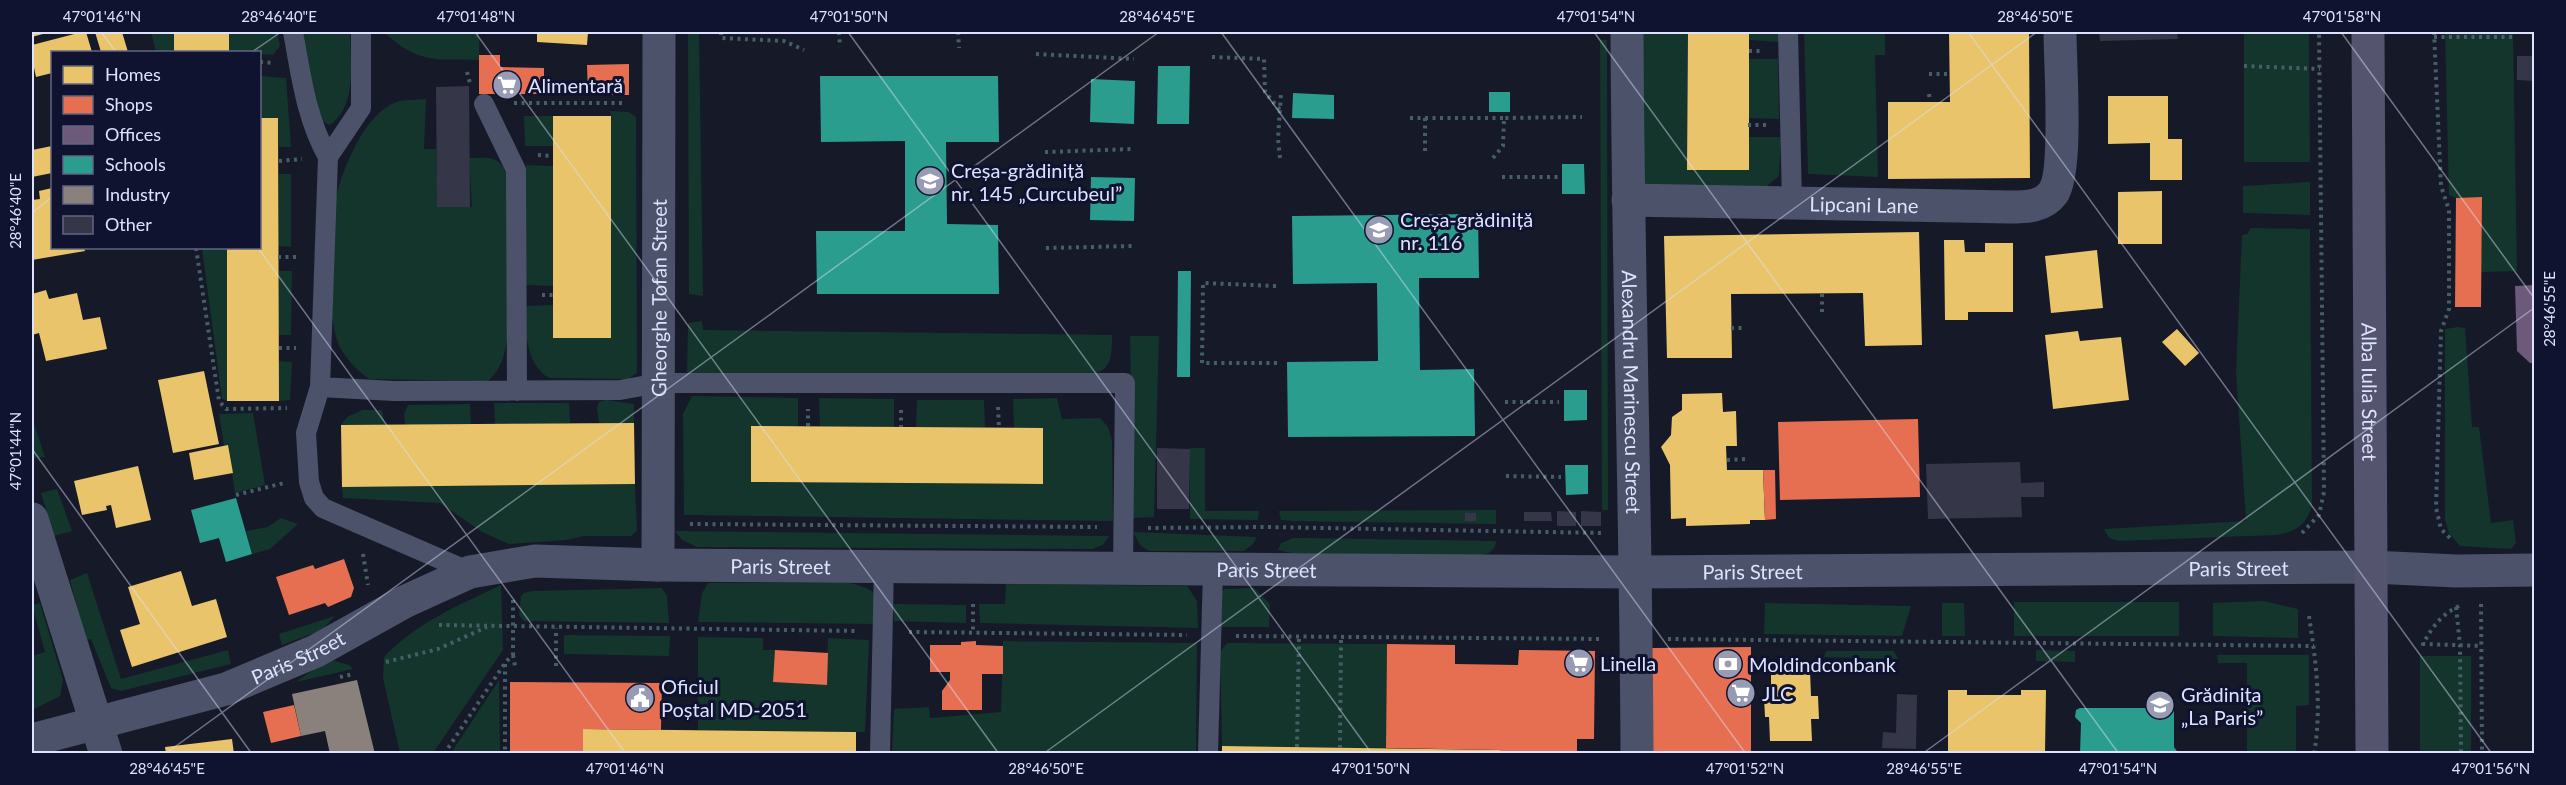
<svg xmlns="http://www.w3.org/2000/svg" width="2566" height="785" font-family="Lato,sans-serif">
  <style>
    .green { fill: #13352c }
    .homes { fill: #e9c46a }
    .shops { fill: #e76f51 }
    .offices { fill: #6d597a }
    .schools { fill: #2a9d8f }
    .industry { fill: #8a817c }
    .building { fill: #353749 }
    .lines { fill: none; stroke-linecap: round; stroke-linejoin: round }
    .path { stroke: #465f67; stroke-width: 4; stroke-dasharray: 3 4.5; stroke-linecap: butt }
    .service { stroke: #4b5269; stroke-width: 20 }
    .minor { stroke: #4b5269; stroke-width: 33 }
    .tertiary { stroke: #4b5269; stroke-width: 33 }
    .primary { stroke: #54546f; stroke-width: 33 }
    .ticks { fill: none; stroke: #dde3ff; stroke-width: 1.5; stroke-opacity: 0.45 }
    .labels { text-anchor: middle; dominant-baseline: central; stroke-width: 6; stroke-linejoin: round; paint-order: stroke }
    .poi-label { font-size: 20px; fill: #dde3ff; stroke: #0f132f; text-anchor: start }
    .street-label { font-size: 20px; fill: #dde3ff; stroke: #0f132f }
    .neatline { fill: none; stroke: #dde3ff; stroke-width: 2 }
    .ticks-label { font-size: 15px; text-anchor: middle; fill: #dde3ff }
  </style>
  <rect width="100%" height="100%" fill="#161928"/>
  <path class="green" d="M151 32H174V52H156Z
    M229 32H277L280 46 273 55 229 52Z
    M301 32H350C350 62 358 105 330 125 309 120 304 52 301 32Z
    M384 32H479V60C435 59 418 64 384 32Z
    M688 32H699L703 296 689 294Z
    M976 32H1157V34Z
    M1640 32H1688L1687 169 1748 170V137H1781L1779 176 1766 187 1648 188 1642 182Z
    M1749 32H1779V42L1749 40Z
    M1804 32H1885V55H1875L1878 177 1808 174Z
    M2244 32H2309L2310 162H2244Z
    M2445 32H2513L2517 271 2481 272 2482 198H2456L2449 195Z
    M1600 40H1607L1608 510H1602Z
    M1749 59H1778L1779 119 1748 118Z
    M260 76 286 78 291 147H279L278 118H260Z
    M426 99 424 149H436L438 207H472L469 158C489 158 499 154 507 176L508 334C505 352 503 368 488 381L369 379C358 371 348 361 341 349 326 321 328 253 331 222 335 187 359 118 394 103 402 99 416 100 426 99Z
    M610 111 629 112 636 117 637 373 628 379 549 378C525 364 526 330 524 306L553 305 611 116Z
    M524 116H553V146H525Z
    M526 165 553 166V286L525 285Z
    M279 174H291V247L278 246Z
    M2310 182V215L2243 213V186Z
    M2251 228 2310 229 2312 506C2306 525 2296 532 2276 535L2120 541 2109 538 2104 529 2246 521 2236 372 2242 235 2247 234Z
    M202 248H227V401L222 399Z
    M279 271H292L291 335H278Z
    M702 321 703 330 1112 335C1112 356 1112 372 1088 375L687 374 688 323Z
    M2458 327 2465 328 2472 427H2479L2491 523 2513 520 2516 543 2511 549 2460 546 2449 533 2445 519V329Z
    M1130 336H1159L1154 517 1133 518Z
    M279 361 292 362 290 400 279 401Z
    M692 396 798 398V426H751V482L1042 484 1043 428H1014L1013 399 1057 398 1062 419 1100 418 1108 427 1112 440 1113 521 684 515 683 414Z
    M819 398 894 399V427L820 426Z
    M607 400 634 404V423H599L597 408 599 402Z
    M917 400H984L985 427H916Z
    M494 403H569L570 423 495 424Z
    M470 404 471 424 405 425 404 414 408 405Z
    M362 410H382L385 425H341L347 417Z
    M253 413 265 485 235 493 228 446H224L219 414Z
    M32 418 45 457 32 458Z
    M1190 448H1205V511H1259L1258 520 1190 519Z
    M635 484 637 531 631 536H584L567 540 509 544 482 532 440 503 343 498 342 487Z
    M57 489 72 531 54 536 41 493Z
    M1496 510V524L1293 521 1281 520 1279 511Z
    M281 518 298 524 270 549 252 554 246 531 268 527Z
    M675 531 1109 536 1103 545 1092 549 697 547 682 540Z
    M1133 532 1257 537 1253 544 1244 551H1149L1140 545Z
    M1293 538H1307L1496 541 1495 547 1489 553 1477 556 1291 553 1278 550 1281 543Z
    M87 573 121 679 228 650 231 664 121 691 111 688 91 639 85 640 70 580Z
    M708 583H850C882 591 875 594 876 624L698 622 702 593Z
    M1006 584 1187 586 1197 601 1198 628 980 623 979 604H1005Z
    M501 585 503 650 433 753H400L383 678 384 657C416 623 459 605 501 585Z
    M662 588 667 596 669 623 524 621 519 615 521 596 524 593 532 591Z
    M1254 588 1270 604 1269 627H1217V598L1224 589Z
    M2263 601 2298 609V638L2213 636V603Z
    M2179 602V636H2014V602Z
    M40 603 63 680 60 696 32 710V656L45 652 32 605Z
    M1765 603 1911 606 1902 636 1764 634Z
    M1942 603H1964L1965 636H1942Z
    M893 604 966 605V623L894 621Z
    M335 616 322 630 282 645 279 634Z
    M564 635 670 636 669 656 564 654Z
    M698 637 763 638V650H775L773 682 826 685 828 638 869 640 865 732 698 730Z
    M1003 641 1197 643 1196 753H892L894 709 929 707 930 718 1001 712Z
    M1227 643 1387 644 1386 748 1222 746 1220 652Z
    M2036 650 2075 651V662L2036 661Z
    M1826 651H1894L1898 659 1824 657Z
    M2217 655H2309V705L2296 706V753H2247V663H2218Z
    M2420 656H2471V753H2420Z
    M328 659 349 665 353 669 296 682Z
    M499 680 500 753H451Z"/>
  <path class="homes" d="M32 32H50L32 37Z
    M82 32H86L92 52H52V73L36 77 32 58V45Z
    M95 32H122L128 52H101Z
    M174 32H229V52H174Z
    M537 32H588L587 45 537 42Z
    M1688 32H1749V170H1687Z
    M1949 32H2029L2030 178 1888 179V102H1950Z
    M2108 96H2168V139H2182V180H2150V143L2108 144Z
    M553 116H611V338H553Z
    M260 118H278L279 401H227V248H260Z
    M52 146V173L32 177V150Z
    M52 188V248H84L85 251 32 260V200L40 199 39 191Z
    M2162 191V244H2118V192Z
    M1919 232 1922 345 1865 346 1863 293 1731 294 1732 358H1667L1664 236Z
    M1944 240H1964L1965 252H1985V243H2013V312H1968V320H1945Z
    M2097 250 2103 308 2051 313 2045 256Z
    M46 290 49 299 77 293 83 320 100 317 107 349 46 361 39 333 32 335V294Z
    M2177 329 2199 353 2185 366 2162 342Z
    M2078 331 2080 341 2121 337 2129 400 2053 409 2045 335Z
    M204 371 219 444 173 453 158 380Z
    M1722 393 1723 412 1736 411 1737 446H1726L1727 470H1763L1765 520H1750V524L1686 526V518L1671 519 1670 465 1661 447 1671 435 1672 417 1682 410V394Z
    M634 423 635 484 342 487 341 425Z
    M751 426 1043 428V484L751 482Z
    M228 445 233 473 194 480 189 453Z
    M138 466 151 520 116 528 111 505 106 506 107 510 82 515 74 481Z
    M181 571 192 606 216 599 227 637 132 667 120 630 140 624 128 587Z
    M1771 671H1810L1811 696H1818L1819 719H1811L1812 741H1770L1769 717H1765L1764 697 1771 696Z
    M1948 690H1967V695H2021V690H2046L2045 753 1948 752Z
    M583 729 856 732V754H583Z
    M232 739 234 754H166L165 747Z
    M1222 746 1500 750V754H1222Z"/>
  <path class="shops" d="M479 55H500V67L544 68V94H479Z
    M629 64V95H588L587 65Z
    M2482 197 2481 307H2455L2456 198Z
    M1918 419 1920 497 1780 500 1778 422Z
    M1763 470H1775L1776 519 1765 520Z
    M344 559 354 588 351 597 328 607 325 603 289 615 276 577 313 565 315 569Z
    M976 641V645L1003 646V674H982V710H942V691L950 680V672H930V645H961V642Z
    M1387 644 1455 645V664L1518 665 1519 650 1595 651 1594 739H1577V754H1500V750L1386 748Z
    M1751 647V754H1653L1652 648Z
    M775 650 828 653 827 685 773 682Z
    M510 682 662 683 661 730 583 729V754H510Z
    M294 705 301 736 271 743 263 712Z"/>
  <path class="offices" d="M2534 285V363H2530L2517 351 2515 286Z"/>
  <path class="schools" d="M1158 66H1190L1189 124H1157Z
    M820 76H998L999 142H946L947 224 998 225 999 294H817L816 231H905V141L821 142Z
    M1091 79 1135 81 1134 124 1090 122Z
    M1489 92H1510V112H1489Z
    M1293 93 1334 95V119L1292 118Z
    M1562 164H1584L1585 194H1562Z
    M1091 177 1135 178 1134 221 1090 220Z
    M1478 214 1479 278H1419L1420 370 1474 369 1475 436 1288 437 1287 362 1378 361 1377 283 1293 284 1292 216Z
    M1178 271H1191L1190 377H1177Z
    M1564 390H1587V420L1564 421Z
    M1565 465H1588V494L1566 495Z
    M236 498 252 554 226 562 219 538 200 543 191 510Z
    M2080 708H2174V747L2179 754H2080L2081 723 2075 717 2076 710Z"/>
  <path class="industry" d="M357 680 375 754H330L325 731 301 736 292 694Z"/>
  <path class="building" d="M2099 32H2177L2178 39 2100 41Z
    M2517 56H2534V81L2517 80Z
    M469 86 470 207H437L436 87Z
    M1157 448 1190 449 1189 509H1157Z
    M2020 462 2021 483 2044 482V497H2021L2022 517 1928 519 1926 464Z
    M1557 511 1576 512V526H1557Z
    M1581 511 1601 512V526H1581Z
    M1524 512H1551L1552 521H1524Z
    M1465 513H1476V521H1465Z
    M1897 694 1917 695 1916 749 1882 748 1883 732 1896 733Z"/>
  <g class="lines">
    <path class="path" d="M721 32V38L784 41 804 50
      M839 32 840 47
      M958 32 959 48
      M2434 32 2441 186 2449 210V309L2441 331 2436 508 2441 529 2450 538
      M2434 37H2513
      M1749 51H1763
      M1036 54 1134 59
      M1212 57 1264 59 1265 92 1280 110
      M260 62 274 63
      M2244 66 2320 69
      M467 72 470 83
      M1929 74H1950
      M1929 94 1930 101
      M514 103H626
      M1410 118H1504
      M1425 118V152
      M1748 125H1766
      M1045 152 1132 149
      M538 155 553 156
      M1280 158 1278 139 1281 93
      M1493 158 1503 146 1504 118 1582 117
      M279 161 302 159
      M1502 177H1558
      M196 248 219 401 226 409 287 408
      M1046 248 1132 246
      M278 257H299
      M1276 286 1203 283 1202 363H1277
      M542 295H553
      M1822 312V293
      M1731 328H1742
      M279 348H296
      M1505 402H1559
      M998 407 999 428
      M901 410V427
      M808 426V409
      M1727 460 1745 459
      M1506 476 1561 477
      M236 495 284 483
      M690 524 1097 527
      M1148 528 1266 527 1603 533
      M2302 533 2319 515 2324 492 2319 32
      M363 554 368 585
      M973 604V632
      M2481 604 2482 754
      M2459 606C2442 614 2432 627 2423 644L2482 646
      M2456 607 2460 645 2461 754
      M2309 616C2316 661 2322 708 2314 754
      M439 625 857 631
      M909 632 1187 635
      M1236 636 1603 639
      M1668 639 2314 646
      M513 655 515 666
      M386 662 438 649 487 627
      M505 664V754
      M556 666V628
      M340 677 354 674
      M1297 747 1299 636
      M1340 748 1341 636
      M444 754 505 663 513 654V596"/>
    <path class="service" d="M293 32C301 75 306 118 328 157
      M361 32V108L328 157 320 387 306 433 309 482 314 498 323 508 470 572
      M1788 32 1792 202
      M484 104 516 170 517 391
      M320 387 394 391 620 390 659 383H1125L1123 569
      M880 754 884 565
      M1208 754 1213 570"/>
    <g class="minor">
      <path id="s1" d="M1627 32C1628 272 1636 513 1637 754"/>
      <path id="s2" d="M1628 200 2010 207C2026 207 2043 207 2053 193 2068 173 2060 62 2060 32"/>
      <path d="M32 519 106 754"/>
      <path id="s3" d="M658 565 659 32"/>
    </g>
    <path class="tertiary" id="s4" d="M32 740 226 689 316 651 404 602 470 572 535 561 658 565 1636 572 2372 567 2456 571 2534 570"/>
    <path class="primary" id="s5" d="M2368 32 2372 754"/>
  </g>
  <path class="ticks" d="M101 32 116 52M475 32 999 754M848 32 1372 754M1221 32 1746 754M1594 32 2119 754M1968 32 2492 754M2341 32 2534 298M252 52 281 32M32 213 52 197M258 248 626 754M32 449 252 754M165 754 1159 32M1043 754 2037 32M1922 754 2534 308"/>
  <defs>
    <g id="supermarket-disc" transform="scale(1.5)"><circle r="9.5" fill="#979cb4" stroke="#0f132f"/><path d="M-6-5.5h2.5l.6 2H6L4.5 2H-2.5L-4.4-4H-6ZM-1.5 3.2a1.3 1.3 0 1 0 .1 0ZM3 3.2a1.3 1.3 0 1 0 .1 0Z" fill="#fff"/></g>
    <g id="school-disc" transform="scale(1.5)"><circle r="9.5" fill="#979cb4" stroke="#0f132f"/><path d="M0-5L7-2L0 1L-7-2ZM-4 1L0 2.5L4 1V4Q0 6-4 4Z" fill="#fff"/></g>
    <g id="bank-disc" transform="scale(1.5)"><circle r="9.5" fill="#979cb4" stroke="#0f132f"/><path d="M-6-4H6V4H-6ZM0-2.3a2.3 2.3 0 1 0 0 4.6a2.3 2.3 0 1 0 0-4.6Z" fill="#fff"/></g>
    <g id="civic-disc" transform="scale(1.5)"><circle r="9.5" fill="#979cb4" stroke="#0f132f"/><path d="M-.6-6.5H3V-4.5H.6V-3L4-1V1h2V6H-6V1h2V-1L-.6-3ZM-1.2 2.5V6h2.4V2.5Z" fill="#fff"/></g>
  </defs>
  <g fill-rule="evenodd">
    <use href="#supermarket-disc" x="507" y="85"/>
    <use href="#school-disc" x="930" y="181"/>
    <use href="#school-disc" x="1379" y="230"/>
    <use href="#supermarket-disc" x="1579" y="663"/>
    <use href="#bank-disc" x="1728" y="664"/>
    <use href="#supermarket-disc" x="1741" y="693"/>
    <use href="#civic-disc" x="640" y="698"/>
    <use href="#school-disc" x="2160" y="705"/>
  </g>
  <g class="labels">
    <g class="poi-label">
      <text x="528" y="85">Alimentară</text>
      <text x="951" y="170">Creșa-grădiniță<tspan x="951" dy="23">nr. 145 „Curcubeul”</tspan></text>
      <text x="1400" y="219">Creșa-grădiniță<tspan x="1400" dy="23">nr. 116</tspan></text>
      <text x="1600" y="663">Linella</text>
      <text x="1749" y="664">Moldindconbank</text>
      <text x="661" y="686">Oficiul<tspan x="661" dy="23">Poștal MD-2051</tspan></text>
      <text x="1762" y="693">JLC</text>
      <text x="2181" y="694">Grădinița<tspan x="2181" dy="23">„La Paris”</tspan></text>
    </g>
    <g class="street-label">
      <text stroke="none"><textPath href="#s2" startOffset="236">Lipcani Lane</textPath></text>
      <text stroke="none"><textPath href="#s3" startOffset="267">Gheorghe Tofan Street</textPath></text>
      <text stroke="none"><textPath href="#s1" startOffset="360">Alexandru Marinescu Street</textPath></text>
      <text stroke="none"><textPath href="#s5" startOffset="360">Alba Iulia Street</textPath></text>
      <text stroke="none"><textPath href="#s4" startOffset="783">Paris Street</textPath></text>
      <text stroke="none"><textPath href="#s4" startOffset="2241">Paris Street</textPath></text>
      <text stroke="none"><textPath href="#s4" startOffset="1269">Paris Street</textPath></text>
      <text stroke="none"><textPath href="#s4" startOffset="1755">Paris Street</textPath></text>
      <text stroke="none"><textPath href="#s4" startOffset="279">Paris Street</textPath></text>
    </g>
  </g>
  <rect width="2566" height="785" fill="none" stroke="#0f132f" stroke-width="66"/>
  <rect x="51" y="51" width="210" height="198" fill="#0f132f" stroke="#616682" stroke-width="1.5"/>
  <rect x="63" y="66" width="30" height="18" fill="#e9c46a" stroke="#616682" stroke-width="1.5"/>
  <text x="105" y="81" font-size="18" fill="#dde3ff">Homes</text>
  <rect x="63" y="96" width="30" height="18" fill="#e76f51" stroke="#616682" stroke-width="1.5"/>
  <text x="105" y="111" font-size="18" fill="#dde3ff">Shops</text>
  <rect x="63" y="126" width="30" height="18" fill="#6d597a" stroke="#616682" stroke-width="1.5"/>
  <text x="105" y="141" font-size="18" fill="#dde3ff">Offices</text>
  <rect x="63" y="156" width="30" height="18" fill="#2a9d8f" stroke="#616682" stroke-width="1.5"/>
  <text x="105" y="171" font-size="18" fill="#dde3ff">Schools</text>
  <rect x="63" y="186" width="30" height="18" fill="#8a817c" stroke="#616682" stroke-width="1.5"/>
  <text x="105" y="201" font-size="18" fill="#dde3ff">Industry</text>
  <rect x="63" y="216" width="30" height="18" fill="#353749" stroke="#616682" stroke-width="1.5"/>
  <text x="105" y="231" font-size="18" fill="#dde3ff">Other</text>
  <rect x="33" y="33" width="2500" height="719" class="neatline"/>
  <g class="ticks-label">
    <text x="102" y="22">47°01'46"N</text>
    <text x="279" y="22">28°46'40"E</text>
    <text x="476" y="22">47°01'48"N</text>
    <text x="849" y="22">47°01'50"N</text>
    <text x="1157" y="22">28°46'45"E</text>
    <text x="1596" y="22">47°01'54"N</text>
    <text x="2035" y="22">28°46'50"E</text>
    <text x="2342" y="22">47°01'58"N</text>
    <text transform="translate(16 211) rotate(-90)" y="5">28°46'40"E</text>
    <text transform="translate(2550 309) rotate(-90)" y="5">28°46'55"E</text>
    <text transform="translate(16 451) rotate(-90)" y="5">47°01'44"N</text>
    <text x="167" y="774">28°46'45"E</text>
    <text x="625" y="774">47°01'46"N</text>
    <text x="1046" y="774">28°46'50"E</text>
    <text x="1371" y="774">47°01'50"N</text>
    <text x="1745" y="774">47°01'52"N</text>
    <text x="1924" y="774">28°46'55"E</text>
    <text x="2118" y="774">47°01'54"N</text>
    <text x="2491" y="774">47°01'56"N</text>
  </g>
</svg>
